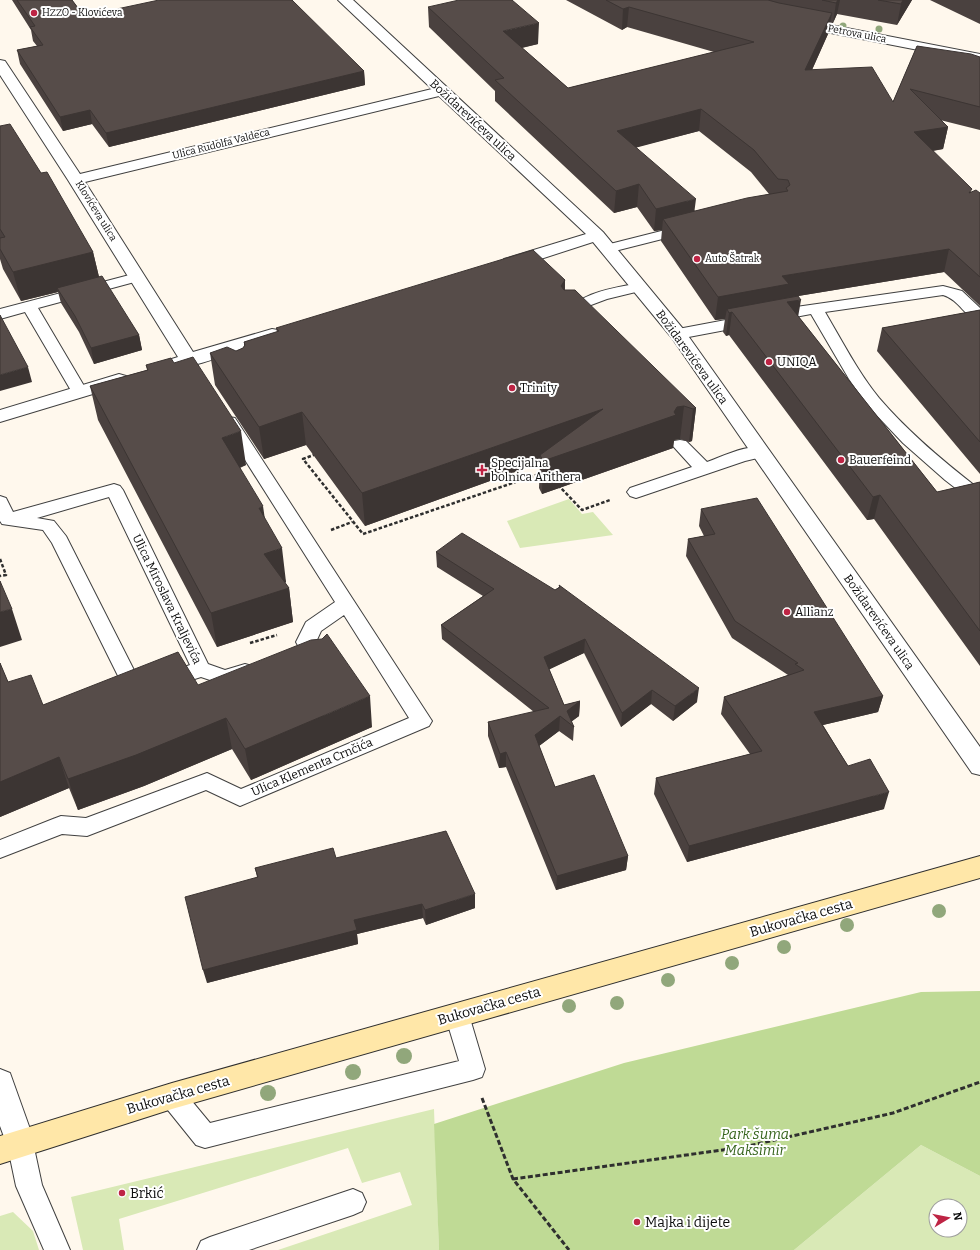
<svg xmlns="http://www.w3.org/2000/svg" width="980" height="1250" font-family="Bitter,serif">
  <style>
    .green { fill: #d9e9b6; fill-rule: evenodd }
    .forest { fill: #bfda95 }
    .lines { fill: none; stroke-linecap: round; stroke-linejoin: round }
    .service-casing { stroke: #404040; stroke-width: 2 }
    .minor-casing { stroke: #404040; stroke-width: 2 }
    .tertiary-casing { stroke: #404040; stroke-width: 2 }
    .secondary-casing { stroke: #2f2f2f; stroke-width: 2 }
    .path-far1 { stroke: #2f2f2f; stroke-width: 2.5; stroke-dasharray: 3.5 2; stroke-linecap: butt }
    .path { stroke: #2f2f2f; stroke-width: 3; stroke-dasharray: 5 2.5; stroke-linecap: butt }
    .service { fill: #fff; fill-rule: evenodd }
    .minor { fill: #fff; fill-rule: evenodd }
    .tertiary { fill: #fff; fill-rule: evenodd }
    .secondary { fill: #ffe7a8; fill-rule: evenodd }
    .tree { fill: #91a77b }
    .wall { fill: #4a413f; fill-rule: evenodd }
    .shaded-wall { fill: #3c3533 }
    .building { fill: #564c49; stroke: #3c3533 }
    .poi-dot { fill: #be2444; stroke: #fff; stroke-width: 1.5 }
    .labels { text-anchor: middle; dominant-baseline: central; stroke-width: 4; stroke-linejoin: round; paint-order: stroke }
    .far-poi-label { font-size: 10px; fill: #0d0d0d; stroke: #fff; text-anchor: start }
    .far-street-label { font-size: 10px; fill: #0d0d0d; stroke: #fff }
    .street-label { font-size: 12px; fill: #0d0d0d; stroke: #fff }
    .poi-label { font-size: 12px; fill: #0d0d0d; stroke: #fff; text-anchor: start }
    .near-street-label { font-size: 14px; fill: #0d0d0d; stroke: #fff }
    .near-park-label { font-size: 14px; font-style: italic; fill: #37651d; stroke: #fff }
    .near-poi-label { font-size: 14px; fill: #0d0d0d; stroke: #fff; text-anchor: start }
  </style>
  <rect width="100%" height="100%" fill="#fff8ed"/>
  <path class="green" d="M569 499 582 514 593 512 613 535 520 548 507 521Z
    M434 1109 439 1250H278L412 1205 400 1172 362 1183 348 1148 119 1219 124 1250H83L71 1197Z
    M921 1145 980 1176V1250H794ZM936 1206H960V1230H936Z
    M13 1212 33 1231 39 1250H0V1216Z"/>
  <path class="forest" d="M980 991V1176L921 1145 794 1250H439L434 1124 624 1063 921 992Z"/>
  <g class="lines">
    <g class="service-casing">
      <path id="service" d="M685 225 690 226 692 229 690 232 607 253 602 252 600 249 602 246Z
        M137 273 142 274 144 277 142 280 38 308 87 391 85 394 79 396 73 394 25 312 0 319V309Z
        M639 283 644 284 646 287 644 290 607 299 591 305 574 321H564L561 318C579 292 610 289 639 283Z
        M943 286 962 291 980 308V322C965 318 960 300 943 295L825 312C842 341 858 372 879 398 908 432 944 462 979 489V497L973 499 967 497 945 480 903 443 868 406 849 379 811 314 678 339 673 337 670 334 673 331 678 329 789 308Z
        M229 417 235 418 432 721 429 726 240 806 206 790 87 836 62 834 0 858V840L53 819 61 816 86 818 207 773 241 789 409 718 344 615 321 631 316 642 328 664 325 669 318 671 311 669 296 642 306 622 335 602 221 422 223 418Z
        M680 440 686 441 707 462C724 456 748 443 766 448L768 452 766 456 745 461 642 496 636 498 630 496 627 492 630 488 692 467 672 445 674 441Z
        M114 484 120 486 123 490 208 664 225 670 245 664 252 666 255 671 252 676 225 685 201 677 135 698 128 696 52 543 43 530 2 524 0 521V496L6 498 13 512ZM109 497 190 665 140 682 66 536 54 521 37 518Z
        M457 1004 465 1007 469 1015 485 1069 482 1077 473 1080 205 1148 196 1145 163 1104 160 1096 163 1088 172 1084 181 1088 210 1123 459 1061 445 1015 449 1007Z
        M20 1131 29 1134 33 1143 42 1185 70 1250H44L16 1186 7 1143 11 1134Z
        M353 1189 362 1193 366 1202 362 1211 353 1215 249 1250H197L201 1241 210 1237Z"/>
    </g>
    <g class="minor-casing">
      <path id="minor" d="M338 0H353L603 232 684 330 980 747V775L972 773 672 338 593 242 516 267 510 268 504 267 502 263 504 259 586 234 439 96 85 182 193 352 272 329 278 330 281 334 278 338C257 344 174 375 159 371L156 367 159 363 178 357 68 180 0 75V60L5 61 80 174 432 89Z
        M119 374 126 376 128 380 126 384 0 422V410Z
        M0 1069 10 1073 35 1143 30 1153 20 1157 10 1153 0 1126Z"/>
    </g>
    <g class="tertiary-casing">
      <path id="tertiary" d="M800 19 980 54V62L795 26 793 23 795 20Z"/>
    </g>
    <g class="secondary-casing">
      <path id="secondary" d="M980 856V878L172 1109 0 1164V1136L172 1083Z"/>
    </g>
    <path class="path-far1" d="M316 454 303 459 363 534 542 473
      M558 485 582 510 610 500
      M331 530 352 522
      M0 559 6 575 0 576
      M250 643 277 635"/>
    <path class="path" d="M482 1098 513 1179 569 1250
      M513 1179 744 1147 893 1113 980 1082"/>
    <use href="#service" class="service"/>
    <use href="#minor" class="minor"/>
    <use href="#tertiary" class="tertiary"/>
    <use href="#secondary" class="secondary"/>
  </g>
  <g class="tree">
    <circle cx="843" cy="26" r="3.5"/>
    <circle cx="879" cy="29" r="3.5"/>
    <circle cx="939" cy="911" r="7"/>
    <circle cx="847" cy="925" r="7"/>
    <circle cx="784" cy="947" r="7"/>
    <circle cx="732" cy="963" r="7"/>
    <circle cx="668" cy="980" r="7"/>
    <circle cx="617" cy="1003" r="7"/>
    <circle cx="569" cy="1006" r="7"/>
    <circle cx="404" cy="1056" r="8"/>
    <circle cx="353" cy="1072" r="8"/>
    <circle cx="268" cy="1093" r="8"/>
  </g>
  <path class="wall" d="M12 0H72L84 16 364 71 365 85 109 147 92 124 63 131 20 64 17 50 37 46 33 41 31 30Z
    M566 0H912L897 25 837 14 833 23H830L828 34 812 70 893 102 917 46 980 57V130L940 120 948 127 943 149 933 151 971 192 980 193V306L944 272 798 296V316L937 492 980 482V666L874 519 867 520 729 335 726 336 723 332 725 319 715 320 661 241 662 230 654 231 637 207 614 213 495 101V91L429 27 428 7 538 44 522 48 568 88 714 52 627 27 622 30ZM699 131 751 172 769 194 695 211 636 147Z
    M930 0H980V24Z
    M0 126 41 173 93 252 99 277 139 335 142 350 94 364 79 332 61 303 58 292 21 301 3 269 0 259Z
    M565 280V290L696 408 692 441 689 442 680 439 674 440 673 448 542 494 539 488 540 463 365 526 306 445 264 459 215 385 210 353 236 351 243 348 244 346V342L277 332 276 328Z
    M980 310V474L877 351 882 328Z
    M174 363 246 465 240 468 264 518 286 582 285 583 289 588 293 622 217 647 98 420 90 386 147 370 146 365Z
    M701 509 883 696 878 712 823 725 848 766 884 809 687 862 654 794 656 778 750 754 721 714 724 697 788 675 732 638 686 556 688 539 704 536 699 526Z
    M436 552 555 590 559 587V585L697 702 673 721 651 704 621 727 584 653 549 669 564 705 580 701 579 716 571 722 574 727 573 741 559 731 539 746 555 787 628 856 626 870 556 890 506 767 499 768 488 736V722L534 712 442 639 441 625 483 596 437 567Z
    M0 663 8 682 43 705 198 685 372 727 251 780 232 749 144 786 78 810 69 788 0 817Z
    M336 858 475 908 426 925 423 918 357 934 358 944 207 983 257 877 255 868Z"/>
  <path class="shaded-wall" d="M838 0H840L837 14 833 23 836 3Z
    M903 0H912L897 25 901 4Z
    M629 7 627 27 622 30 623 9Z
    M832 13 828 34 802 92 805 70Z
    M539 23 538 44 502 52 503 31Z
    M364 71 365 85 109 147 106 133Z
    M701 109 699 131 616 153 617 131Z
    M90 110 92 124 63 131 60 117Z
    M948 127 943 149 910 154 914 132Z
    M639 184 637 207 614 213 616 191Z
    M696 199 693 222 663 219 662 230 654 231 656 209Z
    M949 249 944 272 786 298 732 312 729 335 726 336 729 313 727 309 725 319 715 320 718 297 782 276Z
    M93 252 100 281 57 288 58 292 21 301 13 272Z
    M565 280 564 313 561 286Z
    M801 300 797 323 787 302Z
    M139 335 142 350 94 364 91 348Z
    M28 367 32 382 0 391V375Z
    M684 406 680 439 674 440 673 448 542 494 543 461 540 455V463L365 526 362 493 603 409 674 412 677 407Z
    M696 408 692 441 689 442 693 409Z
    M302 412 306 445 264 459 259 427Z
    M241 431 246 465 227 472 222 438Z
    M880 495 874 519 867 520 873 497Z
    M263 506 268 540 259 508Z
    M282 548 286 582 269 588 264 554Z
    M289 588 293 622 217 647 211 613Z
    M12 609 22 640 0 647V612Z
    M585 639 584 653 544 672V657Z
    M699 688 697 702 673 721 675 706Z
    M652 690 651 704 621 727 622 713Z
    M370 696 372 727 251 780 245 749Z
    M883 696 878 712 810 728 814 712Z
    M580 701 579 716 569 723 567 711Z
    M560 716 559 731 535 749V735Z
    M226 718 232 749 144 786 78 810 68 779Z
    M506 752V767L499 768 500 754Z
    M59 757 69 788 0 817V782Z
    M889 792 884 809 687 862 689 846Z
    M628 856 626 870 556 890 557 876Z
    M475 894V908L426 925 425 910Z
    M422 904 423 918 357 934 358 944 207 983 203 970 354 920Z"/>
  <path class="building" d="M17 0H72L84 16 159 0H292L364 71 106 133 90 110 60 117 17 50 43 45 30 27 35 26Z
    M459 0H512L539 23 503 31 568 88 754 42 629 7 623 9 606 0H768L779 3 832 13 805 70 872 67 893 102 917 46 971 54 980 57V107L910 89 948 127 914 132 972 189 969 193 976 190 980 193V277L949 249 782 276 789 284 718 297 663 219 747 198 788 191 786 188 790 185 788 180 778 179 754 150 701 109 617 131 696 199 656 209 639 184 616 191 495 80 504 78 428 7Z
    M822 0H838L836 3Z
    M878 0H903L901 4Z
    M10 124 41 173 47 172 93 252 13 272 0 249V238L5 237 0 229V126Z
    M533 250 565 280 561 286 564 290H575L696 408 693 409 684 406 677 407 674 412 676 415 543 461 540 455 603 409 362 493 302 412 259 427 210 353 227 347 236 351 243 348 245 345 244 342 279 331 276 328Z
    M102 276 139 335 91 348 75 316 57 288Z
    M798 296 801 300 787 302 937 492 980 482V631L880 495 873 497 732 312 729 313 727 309Z
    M980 310V442L882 328Z
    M0 315 28 367 0 375Z
    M193 357 241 431 222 438 263 506 259 508 282 548 264 554 289 588 211 613 90 386 148 370 146 365 171 358 174 363Z
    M757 498 883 696 814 712 848 766 870 759 889 792 689 846 656 778 762 751 724 697 804 670 795 664 798 663 735 621 688 539 715 534 701 509Z
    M462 533 555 590 560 587 559 585 699 688 675 706 652 690 622 713 585 639 544 657 564 705 580 701 567 711 574 727 560 716 535 735 555 787 594 775 628 856 557 876 506 752 500 754 488 722 549 708 441 625 494 589 436 552Z
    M0 581 12 609 0 612Z
    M327 634 370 696 245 749 226 718 136 755 68 779 59 757 0 782V663L8 682 31 675 43 705 178 652 198 685 311 640 322 639Z
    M446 831 475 894 425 910 422 904 354 920 357 930 203 970 185 897 258 877 255 868 333 848 336 858Z"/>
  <g class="poi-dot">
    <circle cx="34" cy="13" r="4"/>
    <circle cx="697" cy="259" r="4"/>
    <circle cx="769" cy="362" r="4"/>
    <circle cx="512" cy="388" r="4"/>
    <circle cx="841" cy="460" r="4"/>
    <path d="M480 464h4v4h4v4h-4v4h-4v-4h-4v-4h4z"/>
    <circle cx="787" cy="612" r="4"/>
    <circle cx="122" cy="1193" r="4"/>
    <circle cx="637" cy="1222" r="4"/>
  </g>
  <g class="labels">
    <g class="far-poi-label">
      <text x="42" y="13">HZZO - Klovićeva</text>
      <text x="705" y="259">Auto Šatrak</text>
    </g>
    <g class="far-street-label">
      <text transform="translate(857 34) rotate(11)">Petrova ulica</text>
      <text transform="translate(221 144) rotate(-14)">Ulica Rudolfa Valdeca</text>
      <text transform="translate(96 211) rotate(58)">Klovićeva ulica</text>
    </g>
    <g class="street-label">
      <text transform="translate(473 120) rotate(43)">Božidarevićeva ulica</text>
      <text transform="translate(692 357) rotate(54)">Božidarevićeva ulica</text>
      <text transform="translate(167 599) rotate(64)">Ulica Miroslava Kraljevića</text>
      <text transform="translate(879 622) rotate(55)">Božidarevićeva ulica</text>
      <text transform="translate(312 767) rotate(-23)">Ulica Klementa Crnčića</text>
    </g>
    <g class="poi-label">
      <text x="777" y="362">UNIQA</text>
      <text x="520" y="388">Trinity</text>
      <text x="849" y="460">Bauerfeind</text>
      <text x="491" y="463">Specijalna<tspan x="491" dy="14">bolnica Arithera</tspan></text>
      <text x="795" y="612">Allianz</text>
    </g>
    <g class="near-street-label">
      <text transform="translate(801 918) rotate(-16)">Bukovačka cesta</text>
      <text transform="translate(489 1006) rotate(-16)">Bukovačka cesta</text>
      <text transform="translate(178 1095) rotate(-16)">Bukovačka cesta</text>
    </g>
    <g class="near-park-label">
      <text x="755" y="1134">Park šuma<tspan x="755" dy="16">Maksimir</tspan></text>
    </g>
    <g class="near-poi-label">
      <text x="130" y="1193">Brkić</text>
      <text x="645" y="1222">Majka i dijete</text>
    </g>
  </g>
  <g transform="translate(948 1218) rotate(80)"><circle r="19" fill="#ffffff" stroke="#9e9e9e"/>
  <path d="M0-3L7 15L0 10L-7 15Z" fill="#be2444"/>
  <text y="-6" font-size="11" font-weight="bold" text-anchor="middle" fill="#0d0d0d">N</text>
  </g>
</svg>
